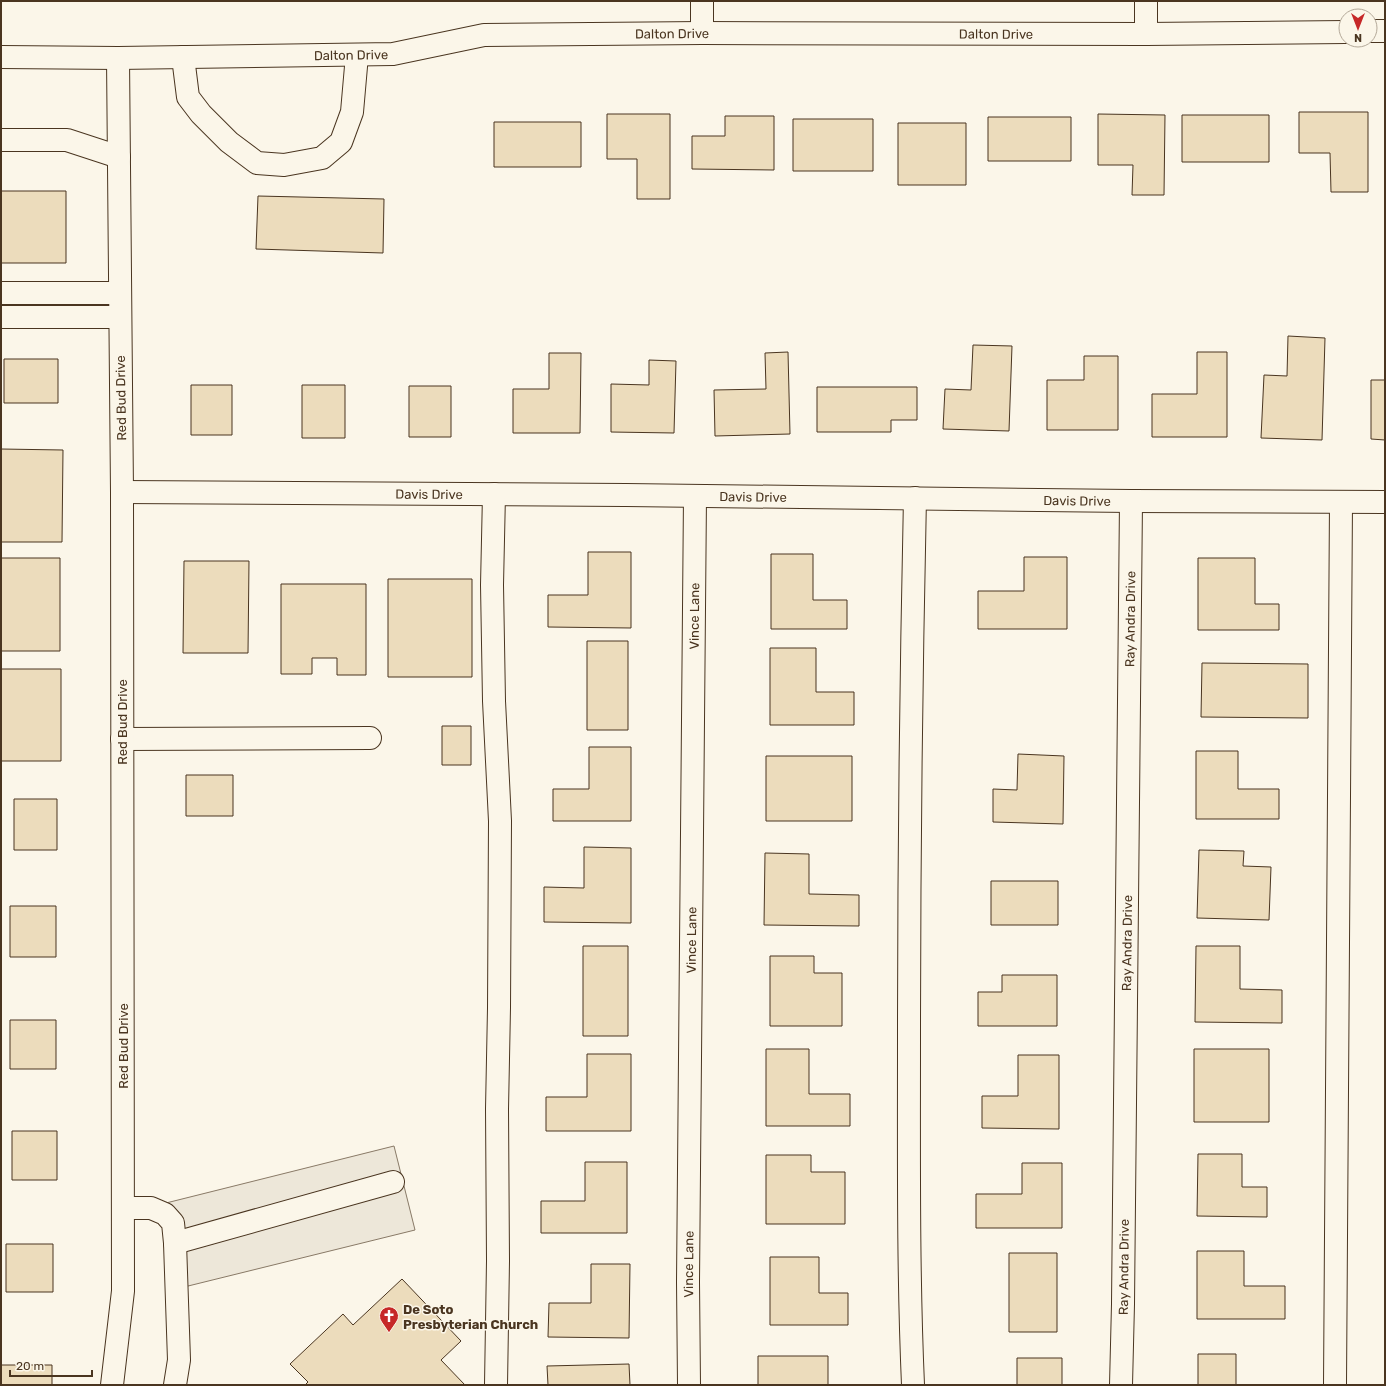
<svg xmlns="http://www.w3.org/2000/svg" width="1386" height="1386" font-family="Rubik,sans-serif">
  <style>
    .parking { fill: #ede7d9; stroke: #887966 }
    .building { fill: #ecdcbc; stroke: #4a3520 }
    .lines { fill: none; stroke-linecap: round; stroke-linejoin: round }
    .minor-casing { stroke: #4a3520; stroke-width: 24 }
    .minor { stroke: #fbf6e9; stroke-width: 22 }
    .labels { text-anchor: middle; dominant-baseline: central; stroke-width: 3; stroke-linejoin: round; paint-order: stroke }
    .street-label { font-size: 13px; fill: #4a3520; stroke: #fbf6e9 }
    .poi-label { font-size: 13px; font-weight: bold; fill: #4a3520; stroke: #fbf6e9; text-anchor: start }
  </style>
  <rect width="100%" height="100%" fill="#fbf6e9"/>
  <path class="parking" d="M394 1146 415 1230 180 1288 158 1205Z"/>
  <path class="building" d="M1299 112H1368V192H1331L1330 153H1299Z
    M607 114H670V199H637V159H607Z
    M1098 114 1165 115 1164 195H1132L1133 165H1098Z
    M1182 115H1269V162H1182Z
    M725 116H774V170L692 169V136H725Z
    M988 117H1071V161H988Z
    M793 119H873V171H793Z
    M494 122H581V167H494Z
    M898 123H966V185H898Z
    M1 191H66V263H1Z
    M258 196 384 199 383 253 256 249Z
    M1288 336 1325 338 1322 440 1261 438 1264 375 1287 376Z
    M973 345 1012 346 1009 431 943 429 945 389 971 390Z
    M788 352 790 434 715 436 714 390 766 389 765 353Z
    M1197 352H1227V437H1152V394H1197Z
    M549 353H581L580 433H513V389H549Z
    M1084 356H1118V430H1047V380H1084Z
    M4 359H58V403H4Z
    M649 360 676 361 674 433 611 432V384L649 385Z
    M1371 380H1385V440L1371 439Z
    M191 385H232V435H191Z
    M302 385H345V438H302Z
    M409 386H451V437H409Z
    M817 387H917V420H891V432H817Z
    M1 449 63 450 62 542H1Z
    M588 552H631V628L548 627V595H588Z
    M771 554H813V600H847V629H771Z
    M1024 557H1067V629H978V591H1024Z
    M1 558H60V651H1Z
    M1198 558H1255V604H1279V630H1198Z
    M184 561H249L248 653H183Z
    M388 579H472V677H388Z
    M281 584H366V675H337V658H312V674H281Z
    M587 641H628V730H587Z
    M770 648H816V692H854V725H770Z
    M1202 663 1308 664V718L1201 717Z
    M1 669H61V761H1Z
    M442 726H471V765H442Z
    M589 747H631V821H553V789H589Z
    M1196 751H1238V789H1279V819H1196Z
    M1018 754 1064 756 1063 824 993 822V789L1017 790Z
    M766 756H852V821H766Z
    M186 775H233V816H186Z
    M14 799H57V850H14Z
    M584 847 631 848V923L544 922V887L584 888Z
    M1199 850 1244 851 1243 866 1271 867 1269 920 1197 918Z
    M765 853 809 854V894L859 895V926L764 925Z
    M991 881H1058V925H991Z
    M10 906H56V957H10Z
    M583 946H628V1036H583Z
    M1196 946H1240V989L1282 990V1023L1195 1022Z
    M770 956H814V973H842V1026H770Z
    M1002 975H1057V1026H978V992H1002Z
    M10 1020H56V1069H10Z
    M766 1049H809V1094H850V1126H766Z
    M1194 1049H1269V1122H1194Z
    M587 1054H631V1131H546V1097H587Z
    M1018 1055H1059V1129L982 1128V1096H1018Z
    M12 1131H57V1180H12Z
    M1198 1154H1242V1187H1267V1217L1197 1216Z
    M766 1155H811V1172H845V1224H766Z
    M585 1162H627V1233H541V1201H585Z
    M1022 1163H1062V1228H976V1194H1022Z
    M6 1244H53V1292H6Z
    M1197 1251H1244V1286H1285V1319H1197Z
    M1009 1253H1057V1332H1009Z
    M770 1257H819V1293H848V1325H770Z
    M591 1264H630L629 1338 548 1337 549 1303H591Z
    M402 1279 461 1341 441 1360 465 1385H305L308 1382 290 1364 343 1314 353 1325Z
    M1198 1354H1236V1385H1198Z
    M758 1356H828V1385H758Z
    M1017 1358H1062V1385H1017Z
    M629 1364 630 1385H548L547 1366Z
    M1 1365H52V1385H1Z"/>
  <g class="lines">
    <g class="minor-casing">
      <g id="minor">
        <path d="M1146 1V34"/>
        <path d="M1370 31H1385"/>
        <path d="M702 33V1"/>
        <path id="s1" d="M1 57 118 58 393 54 484 35 702 33 1146 34 1346 32"/>
        <path d="M183 57 188 97 201 114 229 142 257 163 284 165 322 158 341 142 352 112 357 55"/>
        <path d="M1 140H67L119 157"/>
        <path d="M1 293H120"/>
        <path d="M1 317H120"/>
        <path id="s2" d="M122 492 626 495 1131 501 1385 502"/>
        <path d="M494 494 492 585 494 701 500 821 499 1008 497 1109 498 1261 496 1385"/>
        <path d="M122 739 370 738"/>
        <path d="M123 1208H151L165 1214 173 1223 175 1243 179 1360 175 1385"/>
        <path d="M175 1243 393 1182"/>
        <path d="M112 1385 123 1291 122 492 118 58"/>
        <path id="s3" d="M689 1385 688 1282 695 496"/>
        <path d="M913 1385C908 1271 909 1156 909 1042 909 861 911 680 915 498"/>
        <path id="s4" d="M1121 1385 1123 1304 1131 501"/>
        <path d="M1335 1385 1341 502"/>
      </g>
    </g>
    <use href="#minor" class="minor"/>
  </g>
  <defs>
    <g id="church-pin" transform="scale(1)"><path d="M0 17L-7.5 6A9.5 9.5 0 1 1 7.5 6Z" fill="#c62828" stroke="#fbf6e9"/><path d="M-1.2-6h2.4v3.5h3.3v2.4h-3.3V6h-2.4V-.1h-3.3v-2.4h3.3Z" fill="#fff"/></g>
  </defs>
  <g fill-rule="evenodd">
    <use href="#church-pin" x="389" y="1316"/>
  </g>
  <g class="labels">
    <g class="street-label">
      <text stroke="none"><textPath href="#s1" startOffset="673">Dalton Drive</textPath></text>
      <text stroke="none"><textPath href="#s1" startOffset="997">Dalton Drive</textPath></text>
      <text stroke="none"><textPath href="#s1" startOffset="350">Dalton Drive</textPath></text>
      <text transform="translate(121 398) rotate(-91)">Red Bud Drive</text>
      <text stroke="none"><textPath href="#s2" startOffset="307">Davis Drive</textPath></text>
      <text stroke="none"><textPath href="#s2" startOffset="631">Davis Drive</textPath></text>
      <text stroke="none"><textPath href="#s2" startOffset="955">Davis Drive</textPath></text>
      <text stroke="none"><textPath href="#s3" startOffset="769">Vince Lane</textPath></text>
      <text stroke="none"><textPath href="#s4" startOffset="766">Ray Andra Drive</textPath></text>
      <text transform="translate(122 722) rotate(-90)">Red Bud Drive</text>
      <text stroke="none"><textPath href="#s3" startOffset="445">Vince Lane</textPath></text>
      <text stroke="none"><textPath href="#s4" startOffset="442">Ray Andra Drive</textPath></text>
      <text transform="translate(123 1046) rotate(-90)">Red Bud Drive</text>
      <text stroke="none"><textPath href="#s3" startOffset="121">Vince Lane</textPath></text>
      <text stroke="none"><textPath href="#s4" startOffset="118">Ray Andra Drive</textPath></text>
    </g>
    <g class="poi-label">
      <text x="403" y="1309">De Soto<tspan x="403" dy="15">Presbyterian Church</tspan></text>
    </g>
  </g>
  <rect width="1386" height="1386" fill="none" stroke="#4a3520" stroke-width="4"/>
  <g transform="translate(1358 28) rotate(180)"><circle r="19" fill="#fbf6e9" stroke="#b4a999"/>
  <path d="M0-3L7 15L0 10L-7 15Z" fill="#c62828"/>
  <text y="-6" font-size="11" font-weight="bold" text-anchor="middle" fill="#4a3520">N</text>
  </g>
  <path d="M10 1370v6h82v-6" fill="none" stroke="#4a3520" stroke-width="2"/>
  <text x="16" y="1370" font-size="12" fill="#4a3520" stroke="#fbf6e9" stroke-width="3" paint-order="stroke">20 m</text>
</svg>
